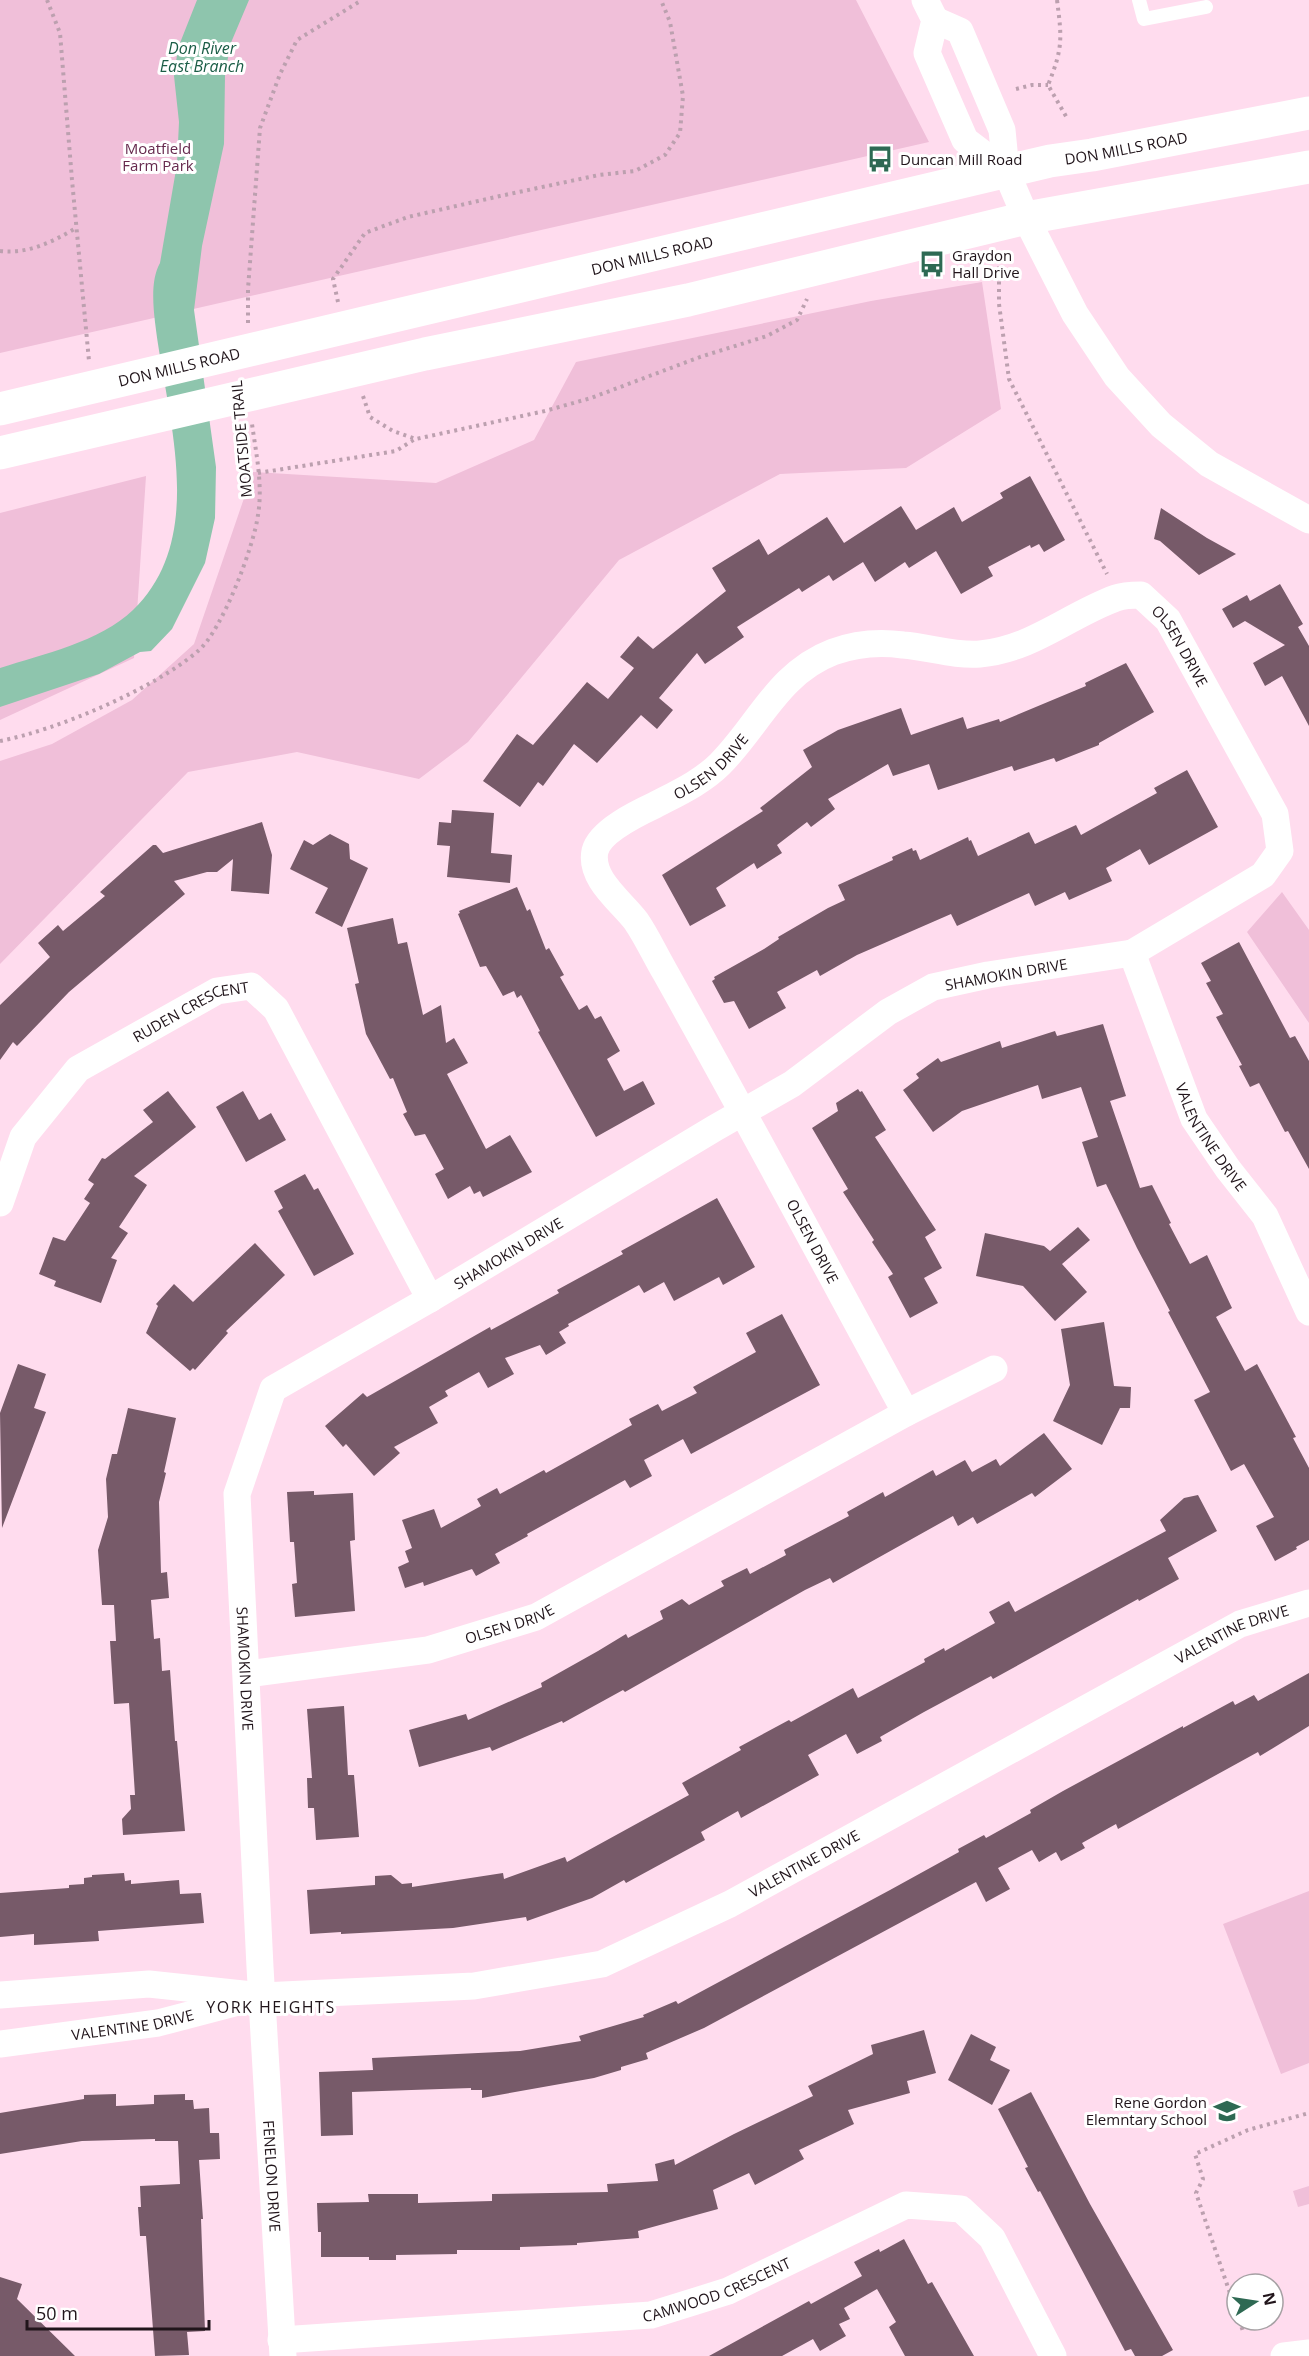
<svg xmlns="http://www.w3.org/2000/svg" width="1309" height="2356" font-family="'Open Sans',sans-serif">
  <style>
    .green { fill: #f0bfd9 }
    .water { fill: #8ec5ad }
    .building { fill: #775a69 }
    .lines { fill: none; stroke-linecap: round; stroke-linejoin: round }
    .path { stroke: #bca0af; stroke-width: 4; stroke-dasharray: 3 4.5; stroke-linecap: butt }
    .service { stroke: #fff; stroke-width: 14 }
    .minor { stroke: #fff; stroke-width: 27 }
    .secondary { stroke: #fff; stroke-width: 33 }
    .labels { text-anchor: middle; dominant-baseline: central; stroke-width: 6; stroke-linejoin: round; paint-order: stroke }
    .street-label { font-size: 15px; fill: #21151b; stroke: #fff }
    .park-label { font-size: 15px; fill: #662a4e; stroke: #fff }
    .poi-label { font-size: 15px; fill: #21151b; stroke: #fff; text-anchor: start }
    .water-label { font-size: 16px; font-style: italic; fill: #1a5d46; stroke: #fff }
    .neighbourhood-label { font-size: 16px; letter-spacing: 1.5px; fill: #21151b; stroke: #fff }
  </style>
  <rect width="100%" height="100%" fill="#ffdcee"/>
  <path class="green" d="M0 0H856L929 142 0 353Z
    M982 282 1001 409 906 468 780 474 619 560 468 742 419 779 297 752 188 772 0 964V761L52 744 132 700 194 644 253 472 436 483 534 440 576 362 871 301Z
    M146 476 134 658 0 720V513Z
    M1282 892 1309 930V1023L1247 932Z
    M1309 1891V2063L1281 2074 1223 1924Z
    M1309 2186V2204L1298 2207 1293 2191Z"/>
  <path class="water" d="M197 0H249L230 45 225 76 224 144 202 246 194 310 216 467 215 518 205 563 172 629 151 651 140 652 99 674 0 707V668C43 654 100 642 133 610 204 542 171 429 158 344 155 321 148 284 160 263L177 164 179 122 174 76 178 48Z"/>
  <path class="building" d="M1030 476 1065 540 1044 552 1039 544 1031 548 1030 545 988 567 993 576 961 594 936 551 909 568 905 562 875 582 863 562 833 581 829 575 802 592 799 588 737 627 744 637 705 664 697 653 659 698 673 710 657 729 641 715 597 763 574 744 543 786 538 782 520 807 483 781 517 734 533 745 587 682 608 699 634 668 620 657 638 636 653 649 726 591 712 568 759 539 768 555 827 517 844 543 901 506 916 530 954 507 962 522 1003 498 1000 493Z
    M1161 508 1207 538 1236 554 1199 575 1160 541 1154 539Z
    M1280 584 1303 624 1298 627 1309 646V726L1282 676 1265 686 1253 663 1285 645 1245 621 1233 628 1222 609 1247 595 1250 601Z
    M1126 663 1154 712 1099 743V745L1056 762 1054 758 1014 771 1012 766 938 790 929 764 893 776 888 764 828 799 835 809 811 827 807 822 777 845 782 853 757 869 754 863 716 888 726 906 690 926 662 875 763 811 760 808 812 767 803 750 838 730 901 708 911 735 963 717 967 729 999 719 1000 722 1086 686 1085 683Z
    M1187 770 1218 827 1149 865 1140 849 1106 868 1112 881 1069 900 1065 892 1035 906 1029 893 957 926 951 914 857 955 820 976 817 970 777 992 786 1008 749 1029 734 1001 724 1003 712 981 715 979 714 977 764 949 779 939 778 937 828 908 845 900 838 885 893 860 892 857 912 848 913 851 916 850 920 860 968 837 969 841 971 840 978 856 1029 832 1035 844 1076 825 1081 835 1157 793 1154 788Z
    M452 810 494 813 491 853 512 855 510 883 447 877 450 846 437 845 439 822 451 823Z
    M262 822 272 855 269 894 231 891 233 859 217 872H207L174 881 185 894 69 992 17 1046 13 1042 0 1060V1005L50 957 38 943 58 925 63 931 105 896 100 892 153 845H156L163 853Z
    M330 834 349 844 350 859 368 868 342 927 315 913 328 888 290 869 304 840 313 845Z
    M517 887 527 911 530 909 546 950 549 948 564 975 560 977 579 1010 587 1005 595 1019 601 1016 620 1051 607 1059 624 1091 643 1081 655 1104 596 1137 538 1032 540 1031 521 995 517 998 514 991 503 996 486 966 480 967 458 914 460 913 459 911Z
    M393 918 398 944 407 942 423 1015 441 1005 446 1043 454 1038 468 1063 447 1074 486 1149 510 1135 532 1172 483 1197 480 1191 474 1194 470 1186 448 1199 435 1174 444 1169 425 1134 415 1136 403 1114 407 1112 393 1078 390 1079 366 1034 355 984 359 983 347 928Z
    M1239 942 1290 1038 1295 1036 1309 1061V1169L1288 1131 1285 1132 1259 1083 1250 1087 1239 1066 1242 1065 1216 1017 1223 1014 1206 983 1211 981 1201 963Z
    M1103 1024 1126 1096 1110 1101 1140 1188 1152 1185 1171 1223 1169 1224 1190 1264 1207 1255 1232 1308 1216 1317 1245 1371 1257 1364 1296 1437 1293 1438 1309 1468V1540L1296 1547 1297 1549 1275 1561 1256 1526 1274 1517 1244 1464 1231 1471 1194 1400 1210 1392 1168 1312 1170 1311 1137 1248 1106 1184 1097 1187 1082 1142 1098 1137 1081 1087 1042 1099 1038 1085 962 1111 933 1132 903 1090 919 1078 916 1074 938 1058 941 1062 1000 1041 1002 1048 1055 1031 1057 1036Z
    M858 1089 860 1092 862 1091 886 1130 875 1137 936 1230 925 1237 942 1268 924 1278 938 1303 910 1318 888 1277 893 1274 872 1242 874 1240 843 1192 848 1189 812 1128 838 1111 836 1103Z
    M168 1091 196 1127 134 1176 147 1185 119 1227 128 1233 111 1258 117 1260 101 1303 54 1286 56 1281 39 1274 53 1237 65 1241 90 1203 84 1199 94 1184 88 1180 102 1158 105 1159 153 1122 143 1110Z
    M243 1091 259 1120 271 1113 286 1140 246 1162 216 1107Z
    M305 1174 314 1190 318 1188 354 1254 314 1276 278 1211 283 1208 274 1191Z
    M717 1198 755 1267 723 1285 719 1277 674 1301 664 1282 644 1293 639 1285 568 1324 569 1326 559 1332 566 1343 546 1355 540 1345 505 1358 514 1374 488 1388 479 1372 445 1391 448 1396 429 1407 438 1423 394 1447 400 1453 374 1476 346 1444 343 1447 325 1426 363 1393 367 1397 490 1327 491 1330 559 1293 557 1290 623 1254 621 1251Z
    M1078 1227 1090 1240 1062 1264 1087 1292 1055 1321 1023 1286 976 1276 985 1233 1044 1246 1050 1251Z
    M255 1243 285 1275 226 1331 228 1333 195 1370 193 1368 190 1371 146 1333 158 1306 156 1304 174 1284 193 1302Z
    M782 1314 820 1385 691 1454 683 1439 644 1460 652 1476 630 1488 625 1480 527 1534 528 1536 495 1554 500 1563 476 1576 472 1569 424 1586 423 1582 405 1588 398 1567 409 1562 405 1551 412 1548 402 1520 434 1509 441 1528 481 1506 477 1499 497 1488 500 1494 544 1470 546 1473 632 1425 629 1419 658 1404 662 1411 697 1393 693 1387 756 1352 746 1333Z
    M1104 1322 1114 1386 1131 1387 1130 1408H1120L1102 1445 1053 1421 1070 1385 1061 1329Z
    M18 1364 46 1374 34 1408 46 1412 2 1528 0 1413Z
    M128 1408 176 1418 164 1472 166 1473 159 1502 161 1573 167 1572 169 1598 151 1600 154 1639 160 1638 162 1671 170 1670 175 1741H177L185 1831 123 1835 122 1819 131 1809 130 1795H135L129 1703 114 1704 110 1641H116L114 1605H102L98 1550 108 1517 106 1479 112 1454H117Z
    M1044 1433 1072 1469 1035 1497 1032 1493 977 1524 973 1517 958 1526 953 1516 833 1583 830 1578 805 1590 625 1692 623 1690 563 1723 562 1721 492 1751 490 1747 419 1767 409 1730 466 1714 468 1720 542 1687 541 1683 598 1651 626 1634 628 1638 663 1619 660 1611 682 1599 689 1605 724 1586 721 1581 747 1568 750 1574 786 1555 784 1550 849 1516 847 1512 883 1492 885 1497 933 1470 936 1476 965 1460 972 1472 996 1459 1000 1466Z
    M314 1491V1495L353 1493 355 1540 350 1541 355 1611 295 1617 292 1584 297 1583 294 1542H290L287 1492Z
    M1198 1495 1217 1531 1168 1558 1179 1579 1139 1601 1138 1599 993 1679 991 1676 924 1712 880 1737 882 1741 857 1754 846 1734 808 1755 819 1775 741 1818 738 1811 701 1832 705 1840 626 1883 624 1880 592 1898 527 1921 526 1917 453 1928 341 1934V1932L310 1934 307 1890 375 1885V1876L391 1875 402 1884 412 1883V1887L503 1873 504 1879 565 1857 567 1862 689 1795 682 1783 741 1750 739 1747 789 1720 791 1722 853 1688 858 1698 925 1662 924 1659 944 1648 945 1651 995 1623 989 1612 1009 1601 1015 1612 1166 1531 1160 1520 1184 1498Z
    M1309 1673V1726L1260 1756 1258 1752 1118 1829 1116 1824 1082 1843 1085 1848 1061 1861 1056 1852 1039 1862 1032 1850 998 1868 1010 1889 986 1902 976 1882 704 2028 646 2053 648 2059 621 2067V2070L594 2078 482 2098V2090H471V2088L352 2092 353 2135 321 2136 319 2072 373 2070 372 2058 520 2051 581 2041 579 2036 644 2017 643 2015 676 2001 678 2004 890 1890 959 1852 958 1849 984 1835 986 1838 1031 1813 1030 1810 1063 1791 1183 1726V1728L1233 1701 1235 1705 1254 1695 1258 1701Z
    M344 1706 348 1775H354L359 1837 316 1840 314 1808H308L307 1778H312L307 1709Z
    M124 1873 125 1881 131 1880V1884L179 1880 180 1894 201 1893 204 1923 98 1931 99 1941 34 1945V1934L0 1937V1893L69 1888V1885L84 1884V1878L92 1877V1875Z
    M924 2030 936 2073 907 2081 910 2093 848 2110 854 2124 799 2150 804 2159 776 2174 755 2185 749 2173 713 2190 718 2209 638 2231 639 2238 577 2243V2245L520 2247V2250H457V2254L396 2255V2260H369V2257H321V2232H318L317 2203 369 2202 368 2194H418V2203L492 2201V2194L608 2192 607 2184 658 2181 655 2164 674 2159 675 2165 734 2134 813 2096 808 2086 873 2054 871 2045Z
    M971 2034 996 2047 990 2060 1010 2070 992 2105 948 2080Z
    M1031 2092 1090 2204 1173 2350 1162 2356H1135L1131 2349 1125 2351 1040 2191 1038 2192 1025 2168 1028 2167 998 2109Z
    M116 2094V2106L154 2104V2095L185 2094V2100H193L194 2109 209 2108 210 2133H219L220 2159 199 2160 203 2219H201L205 2331 187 2332 189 2355 155 2356 146 2236H140L138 2207H141L140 2186 180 2184 178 2141H155V2139L82 2141 0 2154V2113L84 2099V2095Z
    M904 2239 928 2284 932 2282 974 2356H905L889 2327 896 2322 877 2289 844 2308 850 2319 839 2324 846 2336 820 2351 813 2339 782 2356H709L809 2301 811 2304 862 2276 854 2262 879 2249 880 2252Z
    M0 2277 22 2284 17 2299 75 2356H0Z"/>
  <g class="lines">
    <path class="path" d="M47 0 60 33 72 180 89 361
      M1057 0C1062 39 1063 48 1048 85L1067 118
      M1016 89 1032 85H1048
      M0 251C29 254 52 242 76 228
      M999 259V304L1009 379 1107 574
      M338 302 333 279 365 233 408 217 500 196 599 175 635 171 665 155 680 133 683 96 670 22 661 0
      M248 323V289L260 128 280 74 297 40 362 0
      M363 396 370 417 393 431 416 439 545 411 591 398 700 357 767 336 797 320 807 299
      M258 473 396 451 415 439
      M0 741C57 730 154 689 198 651 222 631 254 546 258 515 263 485 256 453 252 424
      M1237 2314 1196 2193 1203 2179 1195 2154 1248 2130 1309 2113
      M1239 2320 1244 2334"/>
    <path class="service" d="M1139 0 1144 19 1206 7"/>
    <g class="minor">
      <path d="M925 0 935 20 927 53 965 140 1006 171"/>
      <path d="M935 20 960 31 1002 130 1006 171 1026 218 1075 314 1117 377 1161 425 1209 464 1309 520"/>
      <path id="s1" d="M1132 953 1194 1119 1228 1169 1265 1216 1309 1312"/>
      <path id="s2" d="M0 1203 23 1137 78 1069 217 991 251 986 276 1009 430 1299"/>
      <path d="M906 1413 994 1369"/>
      <path id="s3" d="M247 1674 428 1650 536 1617 906 1413C826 1266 747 1118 665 972 655 955 647 937 636 921 622 902 589 879 595 851 600 831 638 813 655 805 678 793 702 782 720 764 759 725 778 673 833 652 855 644 881 642 903 645 929 647 954 656 980 654 1033 649 1069 615 1116 598 1124 595 1133 595 1141 595L1168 620 1275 814 1280 851 1263 875 1132 953 988 975 933 987 888 1012 792 1084 715 1128 430 1299 273 1389 237 1494 260 1967 283 2356"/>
      <path id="s4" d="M0 1995 149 1984 262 1996 474 1986 602 1964 730 1904 1240 1624 1309 1603"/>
      <path id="s5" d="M0 2044 158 2023 246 2000"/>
      <path id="s6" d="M281 2340 651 2315 728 2291 906 2205 961 2209 992 2238 1053 2356"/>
      <path d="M1284 2356 1309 2353"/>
    </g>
    <g class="secondary">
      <path id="s7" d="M0 409 1050 161 1092 155 1309 113"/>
      <path d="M0 453 425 354 688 300 1026 218 1309 167"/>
    </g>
  </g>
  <defs>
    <g id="bus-bare" transform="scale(2.07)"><path d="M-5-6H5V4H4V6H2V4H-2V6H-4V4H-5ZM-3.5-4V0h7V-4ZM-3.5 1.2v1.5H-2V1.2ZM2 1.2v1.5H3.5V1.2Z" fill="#2e6953" stroke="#fff" stroke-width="2.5" paint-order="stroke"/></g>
    <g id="school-bare" transform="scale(2.07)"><path d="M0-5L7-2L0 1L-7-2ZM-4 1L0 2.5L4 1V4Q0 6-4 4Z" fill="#2e6953" stroke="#fff" stroke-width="2.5" paint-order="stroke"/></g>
  </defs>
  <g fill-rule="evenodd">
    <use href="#bus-bare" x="880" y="159"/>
    <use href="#bus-bare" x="932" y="264"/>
    <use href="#school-bare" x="1227" y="2111"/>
  </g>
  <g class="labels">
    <g class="street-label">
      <text stroke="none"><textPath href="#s7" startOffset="1156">DON MILLS ROAD</textPath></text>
      <text stroke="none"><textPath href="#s7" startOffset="670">DON MILLS ROAD</textPath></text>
      <text stroke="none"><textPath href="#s7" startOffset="184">DON MILLS ROAD</textPath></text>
      <text transform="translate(241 439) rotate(-95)">MOATSIDE TRAIL</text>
      <text stroke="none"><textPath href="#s3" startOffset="2066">OLSEN DRIVE</textPath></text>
      <text stroke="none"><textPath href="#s3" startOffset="1509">OLSEN DRIVE</textPath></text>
      <text transform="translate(1006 974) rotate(-10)">SHAMOKIN DRIVE</text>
      <text stroke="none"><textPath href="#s2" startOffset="285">RUDEN CRESCENT</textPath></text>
      <text stroke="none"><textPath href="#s1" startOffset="201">VALENTINE DRIVE</textPath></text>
      <text transform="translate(813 1241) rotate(62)">OLSEN DRIVE</text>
      <text transform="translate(508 1253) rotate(-31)">SHAMOKIN DRIVE</text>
      <text stroke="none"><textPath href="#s3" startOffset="268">OLSEN DRIVE</textPath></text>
      <text stroke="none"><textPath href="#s4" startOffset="1317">VALENTINE DRIVE</textPath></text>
      <text stroke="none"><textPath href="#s3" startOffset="3740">SHAMOKIN DRIVE</textPath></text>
      <text stroke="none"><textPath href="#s4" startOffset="831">VALENTINE DRIVE</textPath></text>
      <text stroke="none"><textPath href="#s5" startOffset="134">VALENTINE DRIVE</textPath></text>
      <text stroke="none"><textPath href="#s3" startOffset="4248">FENELON DRIVE</textPath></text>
      <text stroke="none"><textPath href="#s6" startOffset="441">CAMWOOD CRESCENT</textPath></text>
    </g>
    <g class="park-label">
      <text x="158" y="148">Moatfield<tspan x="158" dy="17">Farm Park</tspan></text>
    </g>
    <g class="poi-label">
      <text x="900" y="159">Duncan Mill Road</text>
      <text x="952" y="255">Graydon<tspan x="952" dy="17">Hall Drive</tspan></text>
      <text x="1207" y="2102" text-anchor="end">Rene Gordon<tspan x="1207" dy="17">Elemntary School</tspan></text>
    </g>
    <g class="water-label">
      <text x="202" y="48">Don River<tspan x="202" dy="18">East Branch</tspan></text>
    </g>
    <g class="neighbourhood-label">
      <text x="271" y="2007">YORK HEIGHTS</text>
    </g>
  </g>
  <g transform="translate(1255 2302) rotate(78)"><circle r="28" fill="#ffffff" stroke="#a6a1a4" stroke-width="1.5"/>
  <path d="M0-4.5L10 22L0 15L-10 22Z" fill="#2e6953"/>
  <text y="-9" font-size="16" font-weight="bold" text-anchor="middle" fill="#21151b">N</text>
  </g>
  <path d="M27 2320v9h182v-9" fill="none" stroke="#21151b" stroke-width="3"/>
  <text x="36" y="2320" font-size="18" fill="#21151b" stroke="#ffffff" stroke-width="4.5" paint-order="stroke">50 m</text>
</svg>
